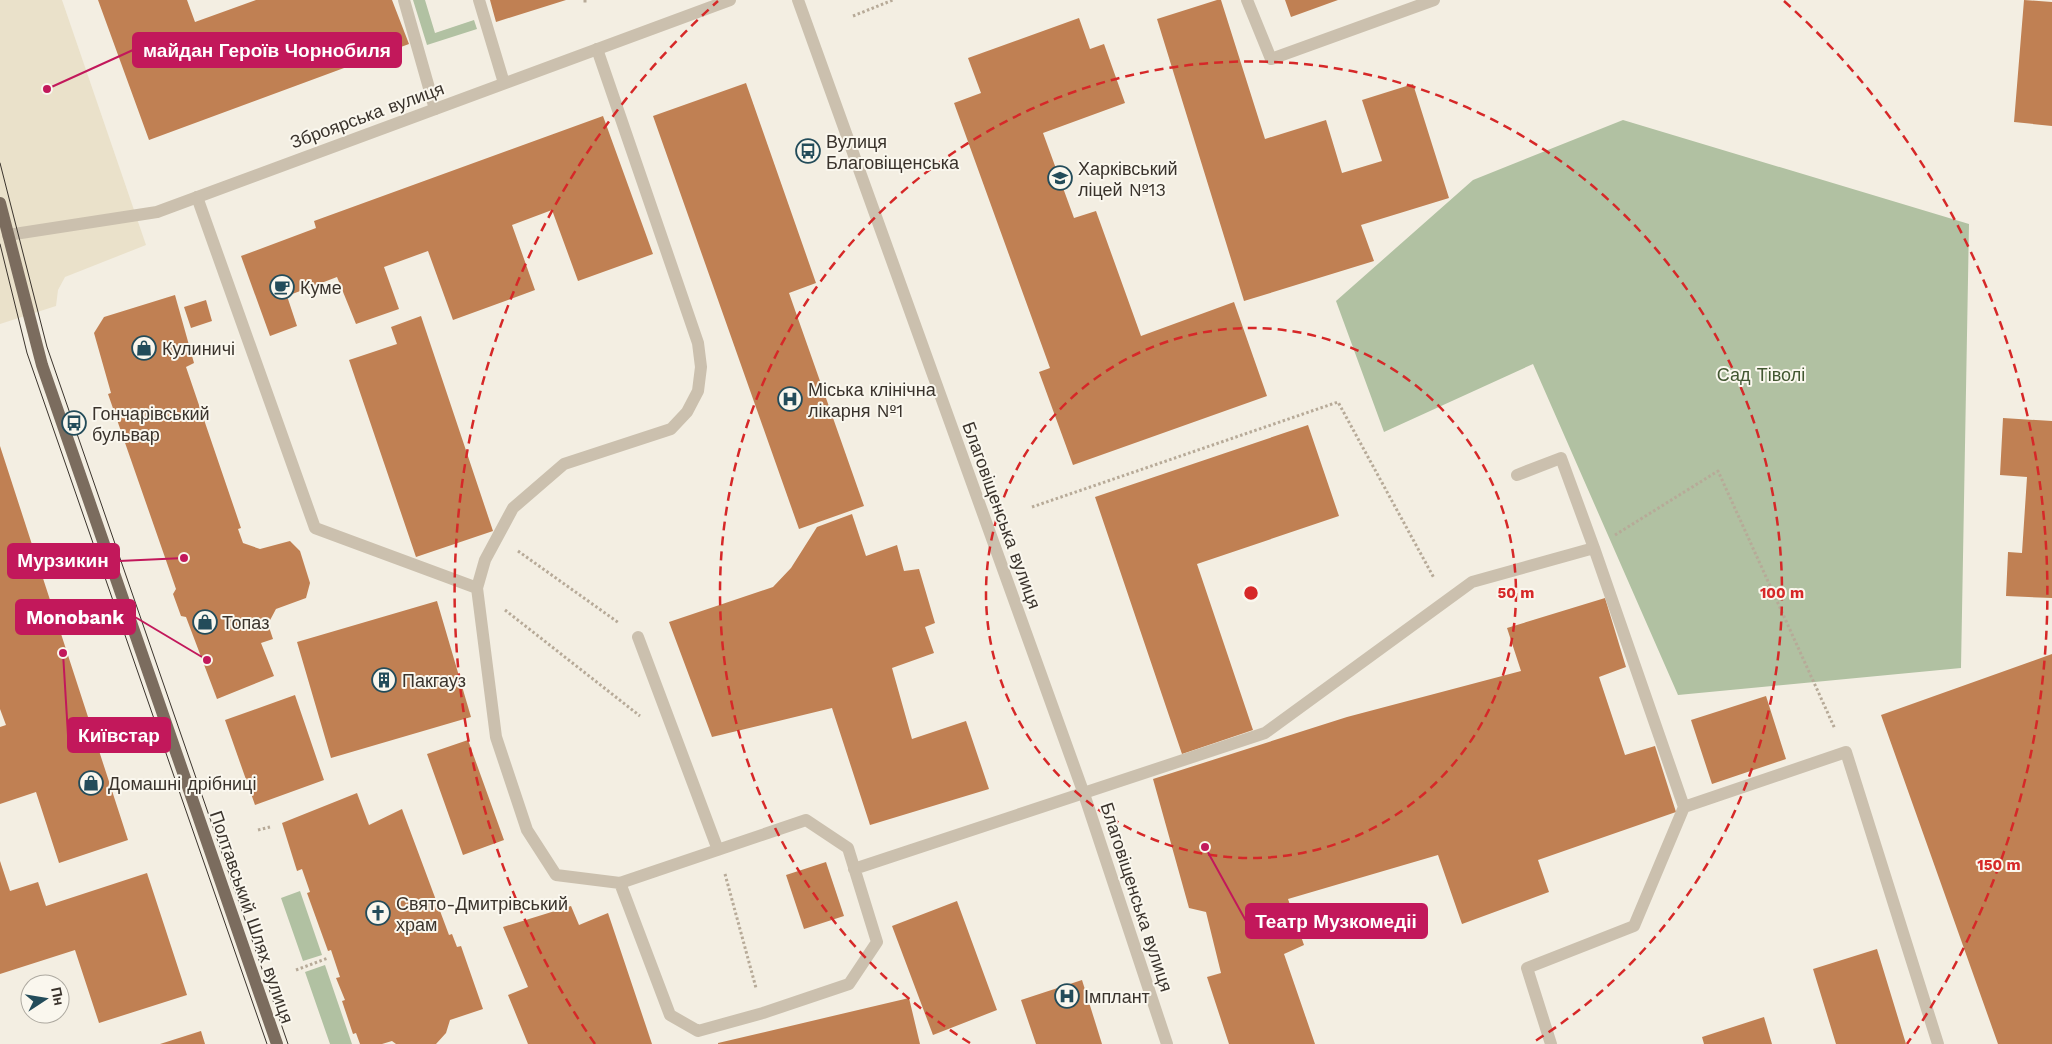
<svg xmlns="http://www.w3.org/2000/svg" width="2052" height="1044" font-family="'Work Sans',sans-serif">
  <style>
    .green { fill: #b1c1a2 }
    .plaza { fill: #eae1ca }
    .building { fill: #c08053 }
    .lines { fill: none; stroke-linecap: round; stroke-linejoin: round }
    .path { stroke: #b7aa98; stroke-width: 3; stroke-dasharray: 2.5 2.5; stroke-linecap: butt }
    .service { stroke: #cbc0ae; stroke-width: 12 }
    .minor { stroke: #cbc0ae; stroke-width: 12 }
    .tertiary { stroke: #cbc0ae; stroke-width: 12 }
    .primary { stroke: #7b6c5e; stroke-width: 12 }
    .tram { stroke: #3a332c; stroke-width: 1 }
    .ring { fill: none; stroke: #d62828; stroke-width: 2.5; stroke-dasharray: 9 6 }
    .labels { text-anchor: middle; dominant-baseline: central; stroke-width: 4; stroke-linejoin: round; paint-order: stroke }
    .street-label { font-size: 18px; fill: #3a332c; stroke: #faf7ee }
    .poi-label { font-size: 18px; fill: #3a332c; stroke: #faf7ee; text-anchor: start }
    .park-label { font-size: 18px; fill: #425731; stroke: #faf7ee }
    .centre { fill: #d62828; stroke: #faf7ee; stroke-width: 2.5 }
    .ring-label { font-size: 15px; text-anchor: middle; font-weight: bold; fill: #d62828; stroke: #faf7ee; stroke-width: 4; stroke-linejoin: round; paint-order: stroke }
    .leader { fill: none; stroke: #c2185b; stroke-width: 2 }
    .callout-dot { fill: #c2185b; stroke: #faf7ee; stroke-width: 2 }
    .callout { fill: #c2185b; stroke: #c2185b; stroke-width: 2 }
    .callout-label { font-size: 19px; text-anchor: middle; font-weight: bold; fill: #fff }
  </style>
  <rect width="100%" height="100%" fill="#f3eee2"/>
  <path class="green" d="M413 0H425L435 33 474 20 477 29 427 45Z
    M1623 120 1969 224 1961 668 1678 695 1533 364 1384 432 1336 301 1473 180Z
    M300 891 322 955 303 961 281 898Z
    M325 965 352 1044H330L305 972Z"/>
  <path class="plaza" d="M0 0H62L146 245 65 277 58 290 56 306 0 324Z"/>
  <path class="building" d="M98 0H187L195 22 256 0H392L409 44 149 140Z
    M490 0H566L496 22Z
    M1217 0H1221L1265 139 1326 120 1342 173 1382 161 1362 100 1413 84 1449 198 1361 225 1374 261 1244 301 1157 19Z
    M1285 0H1338L1291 17Z
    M2024 0 2052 2V126L2014 122Z
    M1079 18 1090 49 1104 44 1125 103 1043 133 1074 218 1096 211 1141 336 1234 302 1267 396 1073 465 1039 372 1050 368 954 103 981 93 968 58Z
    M746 83 816 283 789 293 864 506 799 529 653 116Z
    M603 116 653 254 578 281 552 210 512 225 535 290 453 320 428 251 384 267 399 309 356 324 337 277 287 296 297 326 270 336 241 256 316 228 314 221Z
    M175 295 194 363 186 367 241 528 238 529 243 543 260 549 290 541 300 551 310 583 306 598 276 609 268 624 273 639 261 643 274 676 217 699 186 617 181 616 173 594 176 589 108 394 111 393 94 333 104 317Z
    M206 300 212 321 191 328 184 307Z
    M421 316 493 531 416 557 349 360 397 344 391 327Z
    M2003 418 2052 421V598L2006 596 2008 552 2022 553 2027 477 2000 475Z
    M1308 425 1339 516 1197 564 1253 730 1182 754 1095 497Z
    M0 446 128 840 59 863 36 792 0 804V727L6 725 0 709Z
    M852 514 866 556 897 545 904 571 919 569 935 623 925 627 934 653 892 668 912 739 966 721 989 789 870 825 832 708 712 737 669 622 773 587 791 568 817 527Z
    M1605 598 1626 667 1599 677 1625 755 1655 746 1676 812 1538 860 1549 892 1462 924 1438 855 1288 899 1304 945 1284 954 1315 1044H1229L1207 977 1221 973 1206 912 1189 908 1153 779 1347 717 1521 671 1507 628Z
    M437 601 471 717 331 758 297 642Z
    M2052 654V1044H1998L1881 715Z
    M295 695 324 780 255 805 225 720Z
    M1766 696 1786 759 1712 784 1691 720Z
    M468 740 504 840 463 855 427 754Z
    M357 793 369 825 402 809 449 935 452 934 457 947 461 946 483 1009 450 1020 446 1033 436 1044H396L392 1041 382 1044H360L356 1033 353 1034 342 1001 345 1000 336 978 340 977 331 950 328 951 307 893 310 892 302 869 297 871 282 823Z
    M0 861 10 891 38 882 46 906 147 873 187 995 99 1023 75 950 0 974Z
    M826 862 844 916 804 929 786 875Z
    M957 901 997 1010 933 1035 892 926Z
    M571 906 579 925 608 913 652 1044H528L508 995 528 987 503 927Z
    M1877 949 1906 1044H1836L1813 969Z
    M1082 980 1102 1044H1036L1021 1000Z
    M909 998 920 1044H718V1043Z
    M1764 1017 1772 1044H1704L1702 1037Z
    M201 1031 205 1044H160Z"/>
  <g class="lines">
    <path class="path" d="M585 0V3
      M853 16 893 0
      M1032 507 1338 402 1434 578
      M1615 535 1718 471 1835 729
      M518 551 619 623
      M505 610 640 716
      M258 830 270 827
      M725 874 756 988
      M296 970 328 958"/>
    <path class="service" d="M404 0 435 109
      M479 0 504 83
      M1247 0 1271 59 1434 0
      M597 49 698 343 701 367 698 391 687 412 671 429 564 464 513 508 485 560 477 588 496 737 527 830 556 875 620 883 806 820 848 848 877 942 849 984 763 1013 698 1031 670 1015 620 883
      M197 197 315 528 477 588
      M1517 475 1561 458 1594 548
      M638 637 718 850
      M854 869 1265 733 1472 582 1594 548 1684 807 1846 752 1938 1044
      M1551 1044 1527 968 1634 926 1684 807"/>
    <path class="minor" d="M8 235 157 212 730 0"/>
    <path class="tertiary" d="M798 0 1084 794 1167 1044"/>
    <path class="primary" d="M0 203 42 365 277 1044"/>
    <path class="tram" d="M0 163 47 347 288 1044
      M0 244 27 353 267 1044"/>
  </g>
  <g class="ring">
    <circle cx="1251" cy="593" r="265"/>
    <path d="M970 1043A531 531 0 1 1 1532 1043"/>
    <path d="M595 1044A796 796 0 0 1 718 1M1784 1A796 796 0 0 1 1907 1044"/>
  </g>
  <defs>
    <g id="bus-ring" transform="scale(1.25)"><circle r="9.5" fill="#faf7ee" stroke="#234c5a" stroke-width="1.5"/><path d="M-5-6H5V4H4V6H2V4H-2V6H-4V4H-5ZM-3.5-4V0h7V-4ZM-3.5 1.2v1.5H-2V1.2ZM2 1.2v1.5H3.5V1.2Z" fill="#234c5a"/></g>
    <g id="school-ring" transform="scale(1.25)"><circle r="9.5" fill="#faf7ee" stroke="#234c5a" stroke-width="1.5"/><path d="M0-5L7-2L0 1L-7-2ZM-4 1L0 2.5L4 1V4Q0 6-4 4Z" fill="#234c5a"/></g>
    <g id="cafe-ring" transform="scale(1.25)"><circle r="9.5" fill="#faf7ee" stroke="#234c5a" stroke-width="1.5"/><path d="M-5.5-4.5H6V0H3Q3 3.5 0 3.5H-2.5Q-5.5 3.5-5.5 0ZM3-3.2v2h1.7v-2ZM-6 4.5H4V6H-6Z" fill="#234c5a"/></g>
    <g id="shop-ring" transform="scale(1.25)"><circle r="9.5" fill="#faf7ee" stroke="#234c5a" stroke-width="1.5"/><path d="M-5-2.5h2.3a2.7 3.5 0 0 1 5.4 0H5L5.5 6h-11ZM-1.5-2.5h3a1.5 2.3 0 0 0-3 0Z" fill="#234c5a"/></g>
    <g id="hospital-ring" transform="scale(1.25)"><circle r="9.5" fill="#faf7ee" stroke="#234c5a" stroke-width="1.5"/><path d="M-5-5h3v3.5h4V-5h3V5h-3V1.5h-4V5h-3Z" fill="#234c5a"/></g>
    <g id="building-ring" transform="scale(1.25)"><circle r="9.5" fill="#faf7ee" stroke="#234c5a" stroke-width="1.5"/><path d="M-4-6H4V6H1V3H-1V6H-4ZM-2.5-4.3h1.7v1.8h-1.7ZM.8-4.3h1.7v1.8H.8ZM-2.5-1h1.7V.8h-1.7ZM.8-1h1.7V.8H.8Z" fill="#234c5a"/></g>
    <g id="church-ring" transform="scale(1.25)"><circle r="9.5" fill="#faf7ee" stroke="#234c5a" stroke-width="1.5"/><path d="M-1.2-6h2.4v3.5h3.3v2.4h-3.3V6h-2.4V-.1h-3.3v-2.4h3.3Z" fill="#234c5a"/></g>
  </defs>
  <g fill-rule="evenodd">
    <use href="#bus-ring" x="808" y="151"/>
    <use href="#school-ring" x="1060" y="178"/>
    <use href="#cafe-ring" x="282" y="287"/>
    <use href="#shop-ring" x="144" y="348"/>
    <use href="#hospital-ring" x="790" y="399"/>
    <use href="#bus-ring" x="74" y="423"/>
    <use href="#shop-ring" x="205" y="622"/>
    <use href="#building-ring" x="384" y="680"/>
    <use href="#shop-ring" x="91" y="783"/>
    <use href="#church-ring" x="378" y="913"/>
    <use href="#hospital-ring" x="1067" y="996"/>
  </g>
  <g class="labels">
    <g class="street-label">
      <text transform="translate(367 115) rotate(-20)">Зброярська вулиця</text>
      <text transform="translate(1002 515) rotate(70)">Благовіщенська вулиця</text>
      <text transform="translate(1137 897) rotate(72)">Благовіщенська вулиця</text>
      <text transform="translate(252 917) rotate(71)">Полтавський Шлях вулиця</text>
    </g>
    <g class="poi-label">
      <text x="826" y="141">Вулиця<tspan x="826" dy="21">Благовіщенська</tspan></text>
      <text x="1078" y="168">Харківський<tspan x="1078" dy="21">ліцей №13</tspan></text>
      <text x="300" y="287">Куме</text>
      <text x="162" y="348">Кулиничі</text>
      <text x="808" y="389">Міська клінічна<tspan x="808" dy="21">лікарня №1</tspan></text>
      <text x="92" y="413">Гончарівський<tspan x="92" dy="21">бульвар</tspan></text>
      <text x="222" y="622">Топаз</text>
      <text x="402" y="680">Пакгауз</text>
      <text x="108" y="783">Домашні дрібниці</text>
      <text x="396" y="903">Свято-Дмитрівський<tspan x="396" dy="21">храм</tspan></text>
      <text x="1084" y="996">Імплант</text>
    </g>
    <g class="park-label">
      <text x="1761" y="374">Сад Тіволі</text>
    </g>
  </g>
  <circle cx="1251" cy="593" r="8" class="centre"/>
  <g class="ring-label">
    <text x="1516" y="598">50 m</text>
    <text x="1782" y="598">100 m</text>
    <text x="1999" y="870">150 m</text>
  </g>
  <path class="leader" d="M47 89L133 50M184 558L119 561M207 660L135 617M63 653L68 735M1205 847L1246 921"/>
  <g class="callout-dot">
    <circle cx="47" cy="89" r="5"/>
    <circle cx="184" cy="558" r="5"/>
    <circle cx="207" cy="660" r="5"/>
    <circle cx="63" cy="653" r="5"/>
    <circle cx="1205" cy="847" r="5"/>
  </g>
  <g class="callout">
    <rect x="133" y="33" width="268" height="34" rx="5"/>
    <rect x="8" y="544" width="111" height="34" rx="5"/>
    <rect x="16" y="600" width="119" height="34" rx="5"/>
    <rect x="68" y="718" width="102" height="34" rx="5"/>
    <rect x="1246" y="904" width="181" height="34" rx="5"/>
  </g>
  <g class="callout-label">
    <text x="267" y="57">майдан Героїв Чорнобиля</text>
    <text x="63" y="567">Мурзикин</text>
    <text x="75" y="624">Monobank</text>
    <text x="119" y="742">Київстар</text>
    <text x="1336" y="928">Театр Музкомедіі</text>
  </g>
  <g transform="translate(45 999) rotate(78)"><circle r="24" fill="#faf7ee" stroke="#ada9a0"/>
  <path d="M0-4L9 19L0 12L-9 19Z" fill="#234c5a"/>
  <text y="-8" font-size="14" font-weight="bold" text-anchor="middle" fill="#3a332c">Пн</text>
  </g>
</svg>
